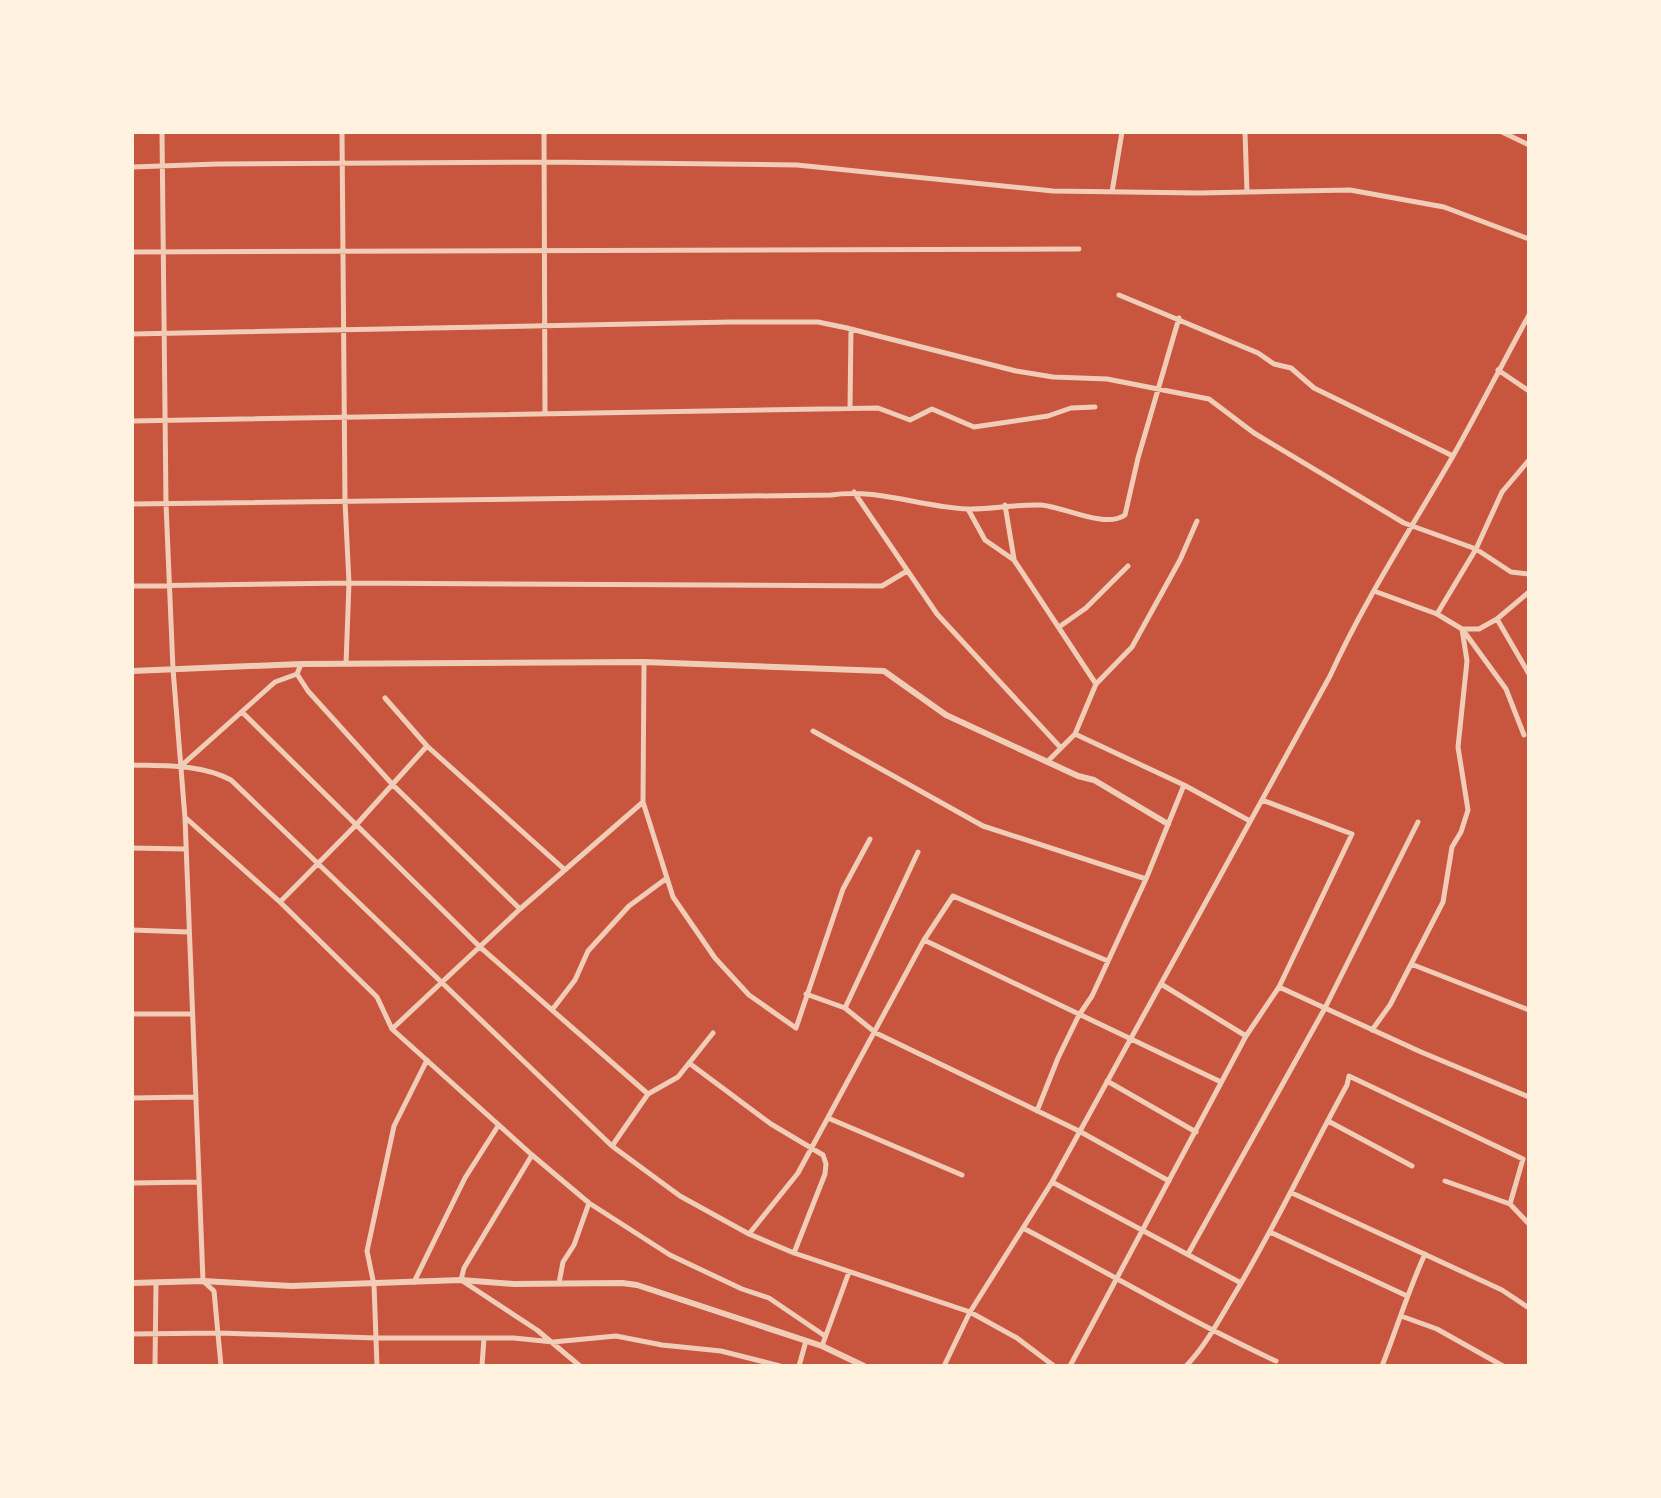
<svg xmlns="http://www.w3.org/2000/svg" width="1661" height="1498" font-family="'Work Sans',sans-serif">
  <style>
    .lines { fill: none; stroke-linecap: round; stroke-linejoin: round }
    .minor { stroke: #f1ccb7; stroke-width: 5 }
    .tertiary { stroke: #f1ccb7; stroke-width: 6 }
  </style>
  <rect width="100%" height="100%" fill="#c8553d"/>
  <g class="lines">
    <path class="minor" d="M162 132 166 504 173 669 185 818 203 1281 214 1291 221 1366
      M342 132 345 501 349 583 346 664
      M544 132 545 414
      M1245 132 1247 192
      M1502 132 1529 145
      M132 167 217 164 544 162 797 165 1053 191 1199 193 1350 190 1444 207 1529 239
      M1112 192 1122 132
      M132 252 1079 249
      M1119 295 1258 353 1274 364 1291 368 1314 388 1453 456
      M132 334 731 322H818L847 328 1016 371 1053 377 1107 379 1209 399 1254 433 1404 523 1476 549 1511 572 1529 574
      M1498 370 1529 391
      M850 408 851 329
      M132 421 878 408 910 420 932 409 974 427 1048 416 1071 408 1095 407
      M854 492 937 614 1061 748
      M132 504 831 495C877 488 921 507 967 509 990 510 1015 504 1041 505 1065 507 1105 529 1125 515L1138 458 1179 318
      M1005 505 1014 559
      M968 509 985 540 1014 560 1096 684
      M132 586 349 583 882 586 907 571
      M1374 591 1437 614 1462 629H1479L1497 619 1529 592
      M1437 614 1476 549 1502 492 1529 460
      M1497 619 1529 674
      M1059 627 1086 608 1128 566
      M1463 630 1506 689 1524 735
      M297 674 308 691 393 785 520 909
      M385 698 427 746 565 870
      M243 713 480 947 648 1094
      M813 731 983 826 1146 879
      M1075 734 1184 785 1250 821
      M1047 762 1075 734 1096 684 1132 647 1180 560 1197 521
      M132 765C166 766 201 764 231 780L612 1146 680 1196 749 1234 794 1253 970 1312 1017 1338 1054 1366
      M181 766 275 682 297 674 301 664
      M643 802 673 897 715 958 749 995 796 1028 843 889 870 839
      M187 819 280 902 377 997 392 1029 532 1155 589 1203 670 1255 742 1289 769 1298 825 1336
      M132 848 185 849
      M918 852 845 1008 876 1033 1079 1131 1169 1181
      M280 902 356 825 427 746
      M132 930 188 932
      M924 940 1221 1082
      M1411 964 1529 1010
      M1161 984 1246 1036
      M1279 987 1421 1052 1529 1097
      M806 994 845 1008
      M552 1010 575 980 588 951 629 906 667 878
      M132 1014H192
      M392 1029 520 909 643 802 644 662
      M1372 1030 1390 1005 1443 902 1452 847 1461 832 1468 810 1458 747 1467 661 1462 629
      M689 1063 771 1124 823 1155 826 1164 825 1174 794 1253
      M1107 1081 1196 1132
      M132 1098 194 1097
      M1037 1111 1058 1058 1079 1015 1092 996 1146 879 1184 785
      M828 1118 962 1175
      M1328 1121 1412 1166
      M612 1146 648 1094 678 1077 713 1033
      M532 1155 464 1268 461 1280 537 1330 580 1366
      M1445 1181 1510 1204 1529 1224
      M1052 1182 1241 1283
      M132 1183 199 1182
      M1292 1193 1502 1290 1529 1308
      M1023 1228C1107 1272 1189 1321 1276 1361
      M1270 1232 1405 1295
      M749 1234 798 1173 924 940 953 896 1108 961
      M1188 1254 1325 1008 1418 822
      M414 1282 465 1178 498 1126
      M559 1283 563 1262 574 1245 589 1203
      M1401 1316 1437 1329 1503 1366
      M132 1334 219 1333 376 1338H514L553 1342 616 1336 662 1345 721 1351 780 1366
      M822 1346 849 1272
      M155 1366 156 1283
      M377 1366 374 1285 367 1251 394 1126 427 1060
      M482 1366 484 1338
      M799 1366 806 1341
      M944 1366 970 1312 1052 1182 1330 676C1365 599 1411 529 1453 456 1479 410 1503 362 1529 315
      M1070 1366 1246 1036 1279 987 1352 834 1262 800
      M1186 1366C1206 1345 1219 1320 1234 1295 1275 1227 1309 1154 1347 1085L1349 1076 1523 1159 1510 1204
      M1382 1366C1397 1328 1408 1291 1425 1254"/>
    <path class="tertiary" d="M132 671 301 664 644 662 884 671 946 715 1078 776 1094 780 1168 824
      M132 1283 203 1281 291 1286 461 1280 514 1284 622 1283 637 1285 822 1346 864 1366"/>
  </g>
  <rect width="1661" height="1498" fill="none" stroke="#fff3e0" stroke-width="268"/>
</svg>
